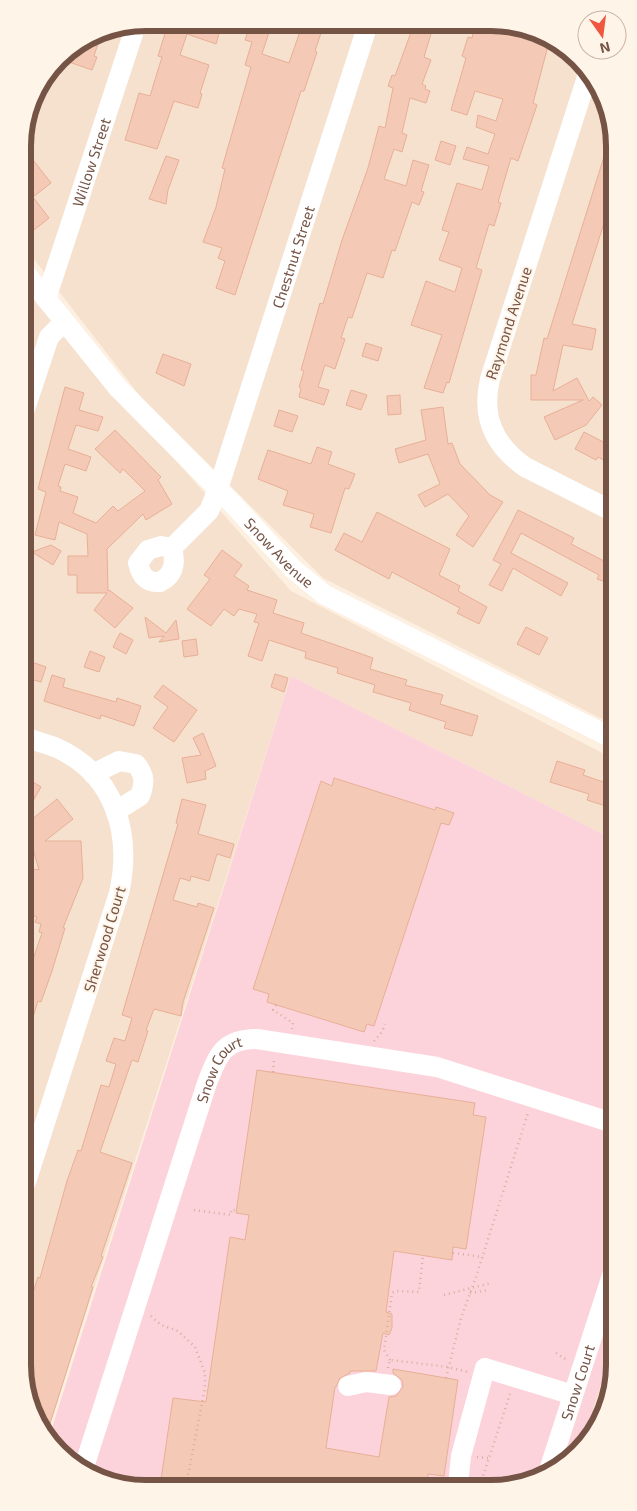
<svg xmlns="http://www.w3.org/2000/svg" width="637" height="1511" font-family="'Exo 2',sans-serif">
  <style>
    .residential { fill: #f5e1ce }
    .medical { fill: #fcd3db }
    .building { fill: #f4cab6; stroke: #e8af96 }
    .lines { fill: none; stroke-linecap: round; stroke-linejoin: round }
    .path { stroke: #d9ae9a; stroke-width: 2.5; stroke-dasharray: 1 4; stroke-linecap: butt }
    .minor { stroke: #fff; stroke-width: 20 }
    .labels { text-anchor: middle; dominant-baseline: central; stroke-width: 4; stroke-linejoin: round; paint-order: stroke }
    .street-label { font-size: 15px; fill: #755446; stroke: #fff4e8 }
    .rim { fill: none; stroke: #755446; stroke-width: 6 }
  </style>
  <rect width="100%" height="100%" fill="#fdf0e0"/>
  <path class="residential" d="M146 23 515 25 573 53 610 114 612 724 323 578 140 396 23 245V138L35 92 64 53 99 32Z
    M23 287 291 591 612 758 613 839 291 676 48 1431 27 1397Z
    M614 1344V1373L605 1412 584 1446 580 1449Z"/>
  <path class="medical" d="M291 676 613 839 614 1344 580 1449 523 1484 122 1486 64 1458 50 1434Z"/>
  <path class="building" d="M161 23H198L220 30 216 44 187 34 180 55 209 65 200 93 202 94 198 108 174 101 157 149 125 140 139 93 150 96 162 57 158 56 167 27 160 25Z
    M251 23 270 29 262 54 289 63 303 23 324 24 315 51 317 52 304 91H301L235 295 216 288 225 261 218 258 222 248 203 242 216 207 225 169 222 168 251 67 245 65 252 42 245 40Z
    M414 24H434L424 57 431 60 422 84 426 86 425 89 430 91 426 103 410 98 402 133 407 135 402 152 394 149 384 179 406 186 413 160 429 165 421 191 424 192 419 205 412 202 395 251 392 250 383 278 367 273 352 318 348 317 341 338 345 339 335 369 325 365 318 387 329 390 324 405 299 397 301 388 299 387 304 371 301 370 320 303 323 304 342 240 368 168 379 126 385 128 393 88 388 86 392 75 395 76Z
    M475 25H515L549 42 533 103 537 105 518 161 511 158 498 202 501 203 494 226 489 224 476 268 482 270 449 383 447 382 443 393 424 388 442 335 411 325 426 281 455 292 462 268 439 260 449 232 442 230 457 183 482 190 489 166 463 159 467 147 488 154 495 134 476 127 478 115 496 121 503 99 475 91 467 115 451 110 466 58 462 56 468 37 472 38Z
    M102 31 94 56 97 57 92 70 69 62 74 47Z
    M441 141 456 146 450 165 435 160Z
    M23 147 51 183 33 197 49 218 34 230 23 216Z
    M607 147 610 148 611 219 606 217 572 324 596 329 592 350 563 345 553 391 577 378 589 401 593 397 602 405 586 425 555 440 544 417 583 400H531V375H536L544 338 547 339Z
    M166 156 179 160 168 190 166 204 149 199Z
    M366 343 382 348 378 361 362 356Z
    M163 354 191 364 184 386 156 373Z
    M65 387 84 393 79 410 103 417 98 431 76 425 68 449 91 457 86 471 65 464 58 486 61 487 60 491 78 497 73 513 96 523 113 506 118 511 145 491 123 469 120 473 95 449 115 430 161 477 158 480 172 504 146 520 143 514 107 549 108 591 109 590 133 608 115 628 94 610 107 593H77V575H68V556H88L87 534 59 522 55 540 35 535 46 492 38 489Z
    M351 390 367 395 361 410 346 405Z
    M400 395 401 414 388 415 387 396Z
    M443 407 448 444 452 443 460 464 490 495 503 502 473 547 456 535 469 516 448 494 425 507 418 495 440 484 428 454 399 463 395 449 426 440 421 410Z
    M279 410 298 416 292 432 274 426Z
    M584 432 611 446V464L598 457 596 460 575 449Z
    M317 447 332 452 328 464 355 474 349 489 345 488 331 533 310 527 314 514 283 505 288 491 258 479 268 450 311 464Z
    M518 510 574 538 571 544 606 562 612 551V584L597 579 599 575 521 533 511 553 568 583 561 596 513 568 502 591 489 585 501 564 493 560Z
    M377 512 450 549 439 575 460 586 458 591 487 607 479 624 457 613 460 608 392 572 389 579 335 550 344 533 362 542Z
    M51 545 61 551 53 565 32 552Z
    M222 550 242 565 234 576 249 586 247 590 277 600 273 613 304 623 301 633 373 658 370 669 407 680 405 685 443 695 440 704 478 716 472 736 444 728 446 722 409 710 411 703 373 692 375 685 337 673 338 668 305 658 306 652 269 640 262 661 248 656 259 623 254 622 257 614 239 609 234 616 224 609 211 626 187 609 210 579 204 575Z
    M145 617 166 633 176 620 179 639 159 642 164 636 149 638Z
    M526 627 548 638 539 655 517 644Z
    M120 633 133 640 126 654 113 647Z
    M196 639 198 655 184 657 182 641Z
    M90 651 105 657 99 672 84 667Z
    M32 662 46 667 41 682 27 678Z
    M275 674 288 678 284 692 271 687Z
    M52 675 65 679 63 687 116 702 117 698 141 706 134 726 101 715 100 719 44 701Z
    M163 685 197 710 174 742 153 728 168 707 154 697Z
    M203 733 216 766 205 771 206 779 187 783 182 758 201 755 193 738Z
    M557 761 585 770 583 775 612 785V808L587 800 589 794 550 782Z
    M25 777 41 787 25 815Z
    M334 778 435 810 436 807 454 813 449 825 441 823 374 1026 367 1024 364 1032 267 1002 269 994 253 989 321 781 332 786Z
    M57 799 73 819 45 841H81L83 878 63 928H65L52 971 41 1002 38 1001 28 1033 26 1032 25 983 42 933 39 932 41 924 35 922 37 917 25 913 27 868 39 870 26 824Z
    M182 799 206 805 198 834 234 844 230 858 217 854 209 881 191 876 190 881 180 878 173 900 197 907 198 903 214 908 183 1002 181 1016 154 1009 146 1030 148 1031 138 1062 132 1060 100 1152 132 1163 101 1256 103 1257 91 1287H93L83 1319 48 1430 27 1397 26 1314 38 1277 40 1278 67 1181 78 1150 81 1151 101 1085 109 1087 116 1064 106 1061 114 1038 125 1041 132 1018 122 1015 178 824 176 823Z
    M257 1070 475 1103 473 1115 486 1117 466 1249 453 1247 452 1260 394 1251 386 1312 392 1314V1328L389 1335 383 1333 376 1371H350V1373L340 1378 336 1387H335L326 1448 379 1457 389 1397 396 1396 403 1387 402 1380 393 1373V1369L458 1380 444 1476 428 1474 427 1485 160 1486 173 1398 206 1402 230 1237 245 1240 249 1215 236 1213Z"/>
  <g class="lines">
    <path class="path" d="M276 1005 273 1010 293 1023 292 1029
      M374 1041 382 1032 385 1024
      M273 1072 274 1059
      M194 1210 231 1215V1210H236
      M453 1253 483 1257
      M470 1293 488 1290
      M444 1295 491 1283
      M151 1316 161 1325 178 1331 195 1347 205 1373V1388L186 1486
      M556 1353 567 1360
      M390 1360 384 1350 392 1293 396 1291 419 1292 423 1255
      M388 1368 390 1360 448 1367 468 1372
      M446 1378 461 1318 476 1277 528 1113
      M477 1457 488 1458
      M480 1485 510 1394"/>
    <g class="minor">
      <path d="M587 77 490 379C481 417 494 445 525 467L612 511"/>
      <path id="s1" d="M23 270 118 388 232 503 293 569 325 595 612 738"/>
      <path id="s2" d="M46 299 136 25"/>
      <path d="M24 412 49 337 64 322"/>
      <path d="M161 546 172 548C176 563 174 575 160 582 146 583 141 576 138 563L148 550Z"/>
      <path id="s3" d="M172 548 209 511 218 489 368 24"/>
      <path d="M25 737C35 741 47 744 57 748 116 775 132 835 119 893L26 1182"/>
      <path d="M93 774 119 761 136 764C145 775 145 783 140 796L116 811"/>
      <path d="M348 1386 366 1382 391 1385"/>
      <path id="s4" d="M84 1467 207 1083C218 1055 223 1039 257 1039L437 1067 613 1123"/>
      <path id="s5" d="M550 1467 614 1269"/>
      <path d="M458 1485 461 1456 485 1368 573 1395"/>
    </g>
  </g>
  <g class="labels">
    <g class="street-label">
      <text stroke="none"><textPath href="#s2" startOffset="144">Willow Street</textPath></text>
      <text stroke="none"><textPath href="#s3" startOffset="320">Chestnut Street</textPath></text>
      <text transform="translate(508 323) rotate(-72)">Raymond Avenue</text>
      <text stroke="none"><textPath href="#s1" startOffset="382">Snow Avenue</textPath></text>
      <text transform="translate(104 939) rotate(-73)">Sherwood Court</text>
      <text stroke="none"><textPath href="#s4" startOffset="422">Snow Court</textPath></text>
      <text stroke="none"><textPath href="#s5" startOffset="89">Snow Court</textPath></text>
    </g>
  </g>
  <path d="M0 0H637V1511H0ZM146 31H491A115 115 0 0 1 606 146V1365A115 115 0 0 1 491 1480H146A115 115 0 0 1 31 1365V146A115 115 0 0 1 146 31Z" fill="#fff4e8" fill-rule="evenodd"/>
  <path class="rim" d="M146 31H491A115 115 0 0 1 606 146V1365A115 115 0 0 1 491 1480H146A115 115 0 0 1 31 1365V146A115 115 0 0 1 146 31Z"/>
  <g transform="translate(602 35) rotate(166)"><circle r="24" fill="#fff4e8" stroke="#c8b4a7"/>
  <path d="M0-4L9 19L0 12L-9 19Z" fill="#ef583e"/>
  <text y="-8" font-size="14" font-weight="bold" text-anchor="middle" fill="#755446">N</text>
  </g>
</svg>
